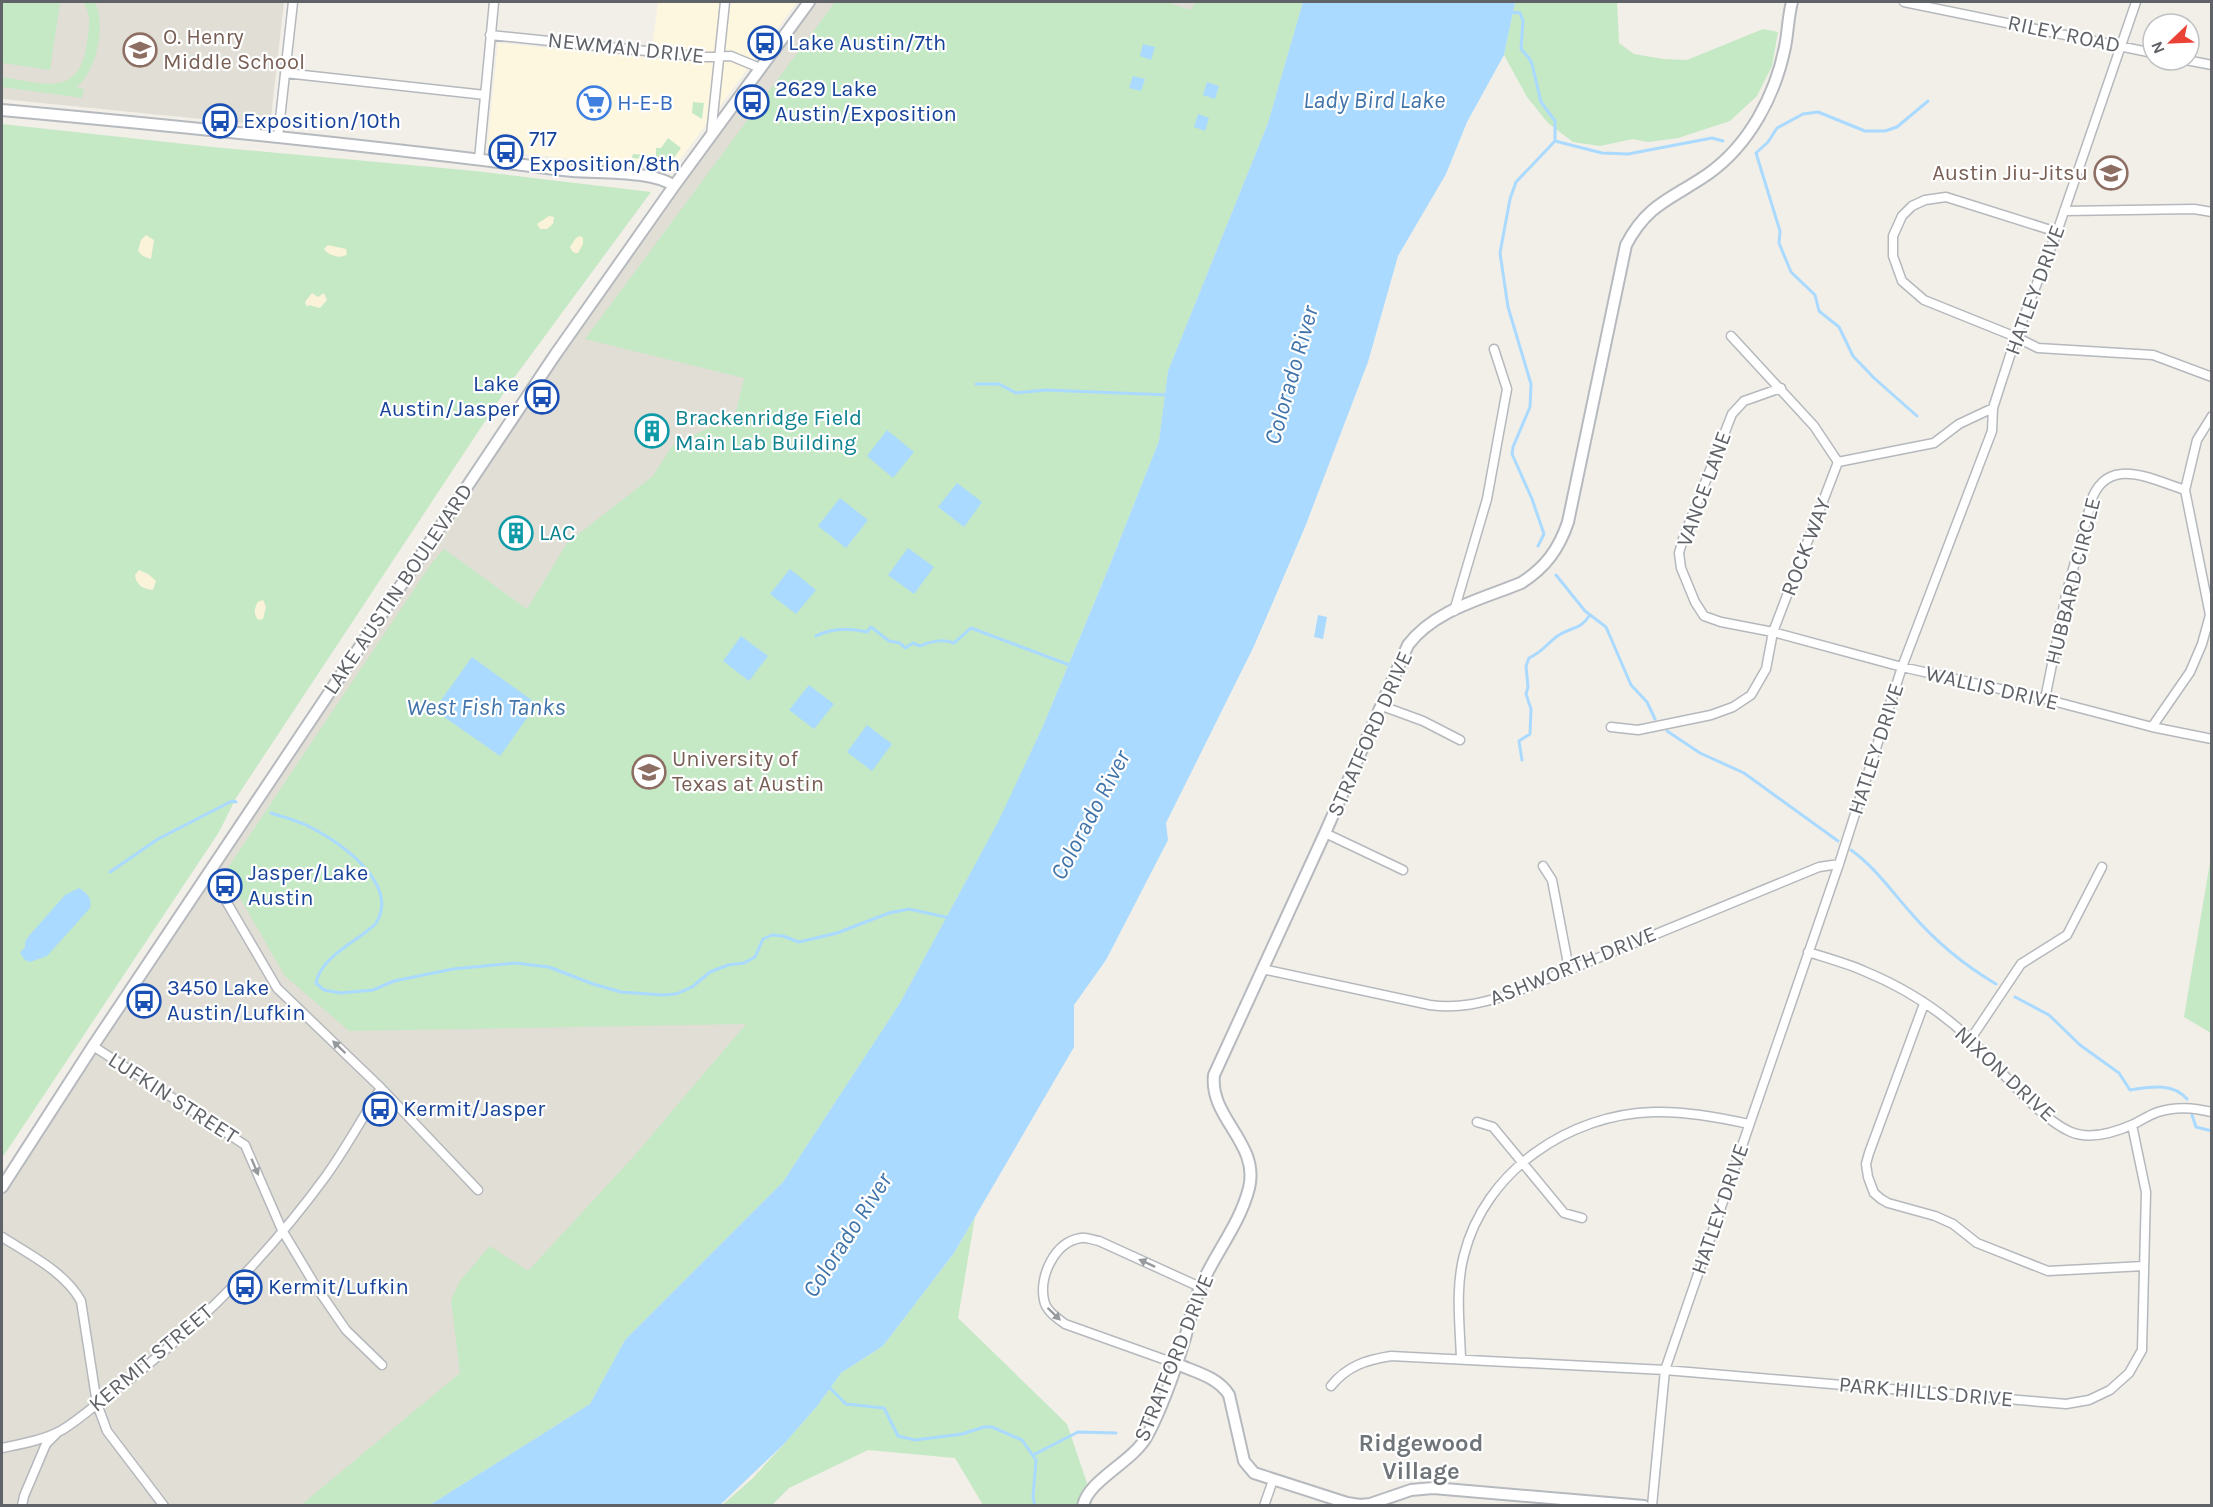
<svg xmlns="http://www.w3.org/2000/svg" width="2213" height="1507" font-family="Karla,sans-serif">
  <style>
    .commercial { fill: #fef7e0 }
    .education { fill: #e1ded6 }
    .green { fill: #c5e8c5 }
    .sand { fill: #fbf3d9 }
    .water { fill: #aadaff }
    .lines { fill: none; stroke-linecap: round; stroke-linejoin: round }
    .stream { stroke: #aadaff; stroke-width: 3 }
    .street-casing { stroke: #b5b8bc; stroke-width: 11 }
    .secondary-casing { stroke: #b6babf; stroke-width: 14 }
    .street { stroke: #fff; stroke-width: 8 }
    .secondary { stroke: #fff; stroke-width: 10 }
    .oneway { fill: #979a9d }
    .labels { text-anchor: middle; dominant-baseline: central; stroke-width: 4.5; stroke-linejoin: round; paint-order: stroke }
    .street-label { font-size: 22px; fill: #5f6368; stroke: #fff }
    .education-label { font-size: 22px; fill: #785e54; stroke: #fff; text-anchor: start }
    .transit-label { font-size: 22px; fill: #164399; stroke: #fff; text-anchor: start }
    .shop-label { font-size: 22px; fill: #366cbe; stroke: #fff; text-anchor: start }
    .culture-label { font-size: 22px; fill: #0d838f; stroke: #fff; text-anchor: start }
    .water-label { font-size: 24px; font-style: italic; fill: #4174aa; stroke: #fff }
    .neighbourhood-label { font-size: 24px; font-weight: bold; fill: #70757a; stroke: #fff }
  </style>
  <rect width="100%" height="100%" fill="#f1efe8"/>
  <path class="commercial" d="M658 2H797L673 169 487 150 498 43 651 58Z"/>
  <path class="education" d="M2 2H284L270 126 2 99Z
    M809 2H1303L1268 123 1168 371 1159 441 1043 726 998 822 900 1003 783 1182 625 1340 590 1404 430 1505H2V1187L555 355Z"/>
  <path class="green" d="M2 2 60 3 50 70 2 63Z
    M83 2H95C106 25 97 72 76 87L84 89 82 98 2 87V77C44 83 80 99 87 42 89 27 92 15 83 2Z
    M835 2H1166L1191 10 1195 2H1303L1268 123 1168 371 1159 441 1107 572 1043 726 1000 819 900 1003 783 1182 625 1340 590 1404 430 1505H301L460 1373 451 1300 460 1281 490 1246 528 1271 634 1156 746 1024 349 1031 285 976 225 872 431 564 444 549 527 609 567 543 653 476 672 446 735 415 744 378 585 339Z
    M1515 2H1617L1619 43 1634 54 1663 59 1687 60 1763 29 1778 32 1772 66 1757 96 1730 121 1678 138 1648 142 1633 139 1600 146 1573 142 1548 123 1527 97 1504 55Z
    M693 102 704 103 702 119 692 113Z
    M2 124 212 147 475 171 651 192 511 382 236 798 219 832 2 1158Z
    M668 138 681 148 671 162 632 158 633 154 656 156V148H661Z
    M2211 856 2212 1033H2211L2184 1017Z
    M975 1217 958 1318 1067 1424 1088 1486 1092 1505H983L955 1458 868 1450 789 1488 772 1505 721 1506 752 1479 784 1444 818 1405 841 1373 883 1346 954 1253Z"/>
  <path class="sand" d="M549 216 554 217 553 224 547 229H540L537 224Z
    M146 235 154 240 151 259 143 256 138 251 141 240Z
    M580 236 583 238V244L578 253H575L572 251 570 247 576 238Z
    M328 245 346 249 347 254C341 260 328 255 324 249Z
    M312 293 318 297 324 293 327 300 320 308 309 305 307 307 305 302Z
    M139 570 148 574 156 581 153 590C144 589 136 586 135 575Z
    M263 600 266 607 263 619 259 620C253 615 254 608 258 602Z"/>
  <path class="water" d="M1303 2H1515L1504 55 1467 122 1446 174 1398 256 1368 362 1305 527 1254 646 1166 823 1168 840 1106 960 1074 1005V1047L954 1253 883 1346 841 1373 818 1405 784 1444 720 1505H430L590 1404 625 1340 783 1182 900 1003 998 822 1043 726 1107 572 1159 441 1168 371 1268 123Z
    M1143 44 1155 47 1151 60 1140 56Z
    M1133 76 1145 79 1141 91 1129 88Z
    M1207 82 1219 86 1215 99 1203 95Z
    M1198 114 1209 118 1205 131 1194 127Z
    M887 430 914 452 893 478 867 456Z
    M957 483 982 502 964 527 938 507Z
    M840 498 868 520 846 548 818 526Z
    M908 548 934 567 914 594 888 575Z
    M790 569 816 590 796 614 770 594Z
    M1318 615 1327 617 1323 639 1314 637Z
    M741 636 768 656 749 681 723 661Z
    M472 657 537 704 500 756 434 710Z
    M809 685 834 704 814 729 789 710Z
    M867 725 892 744 872 771 847 752Z
    M79 888C86 892 93 899 90 908L47 956 30 962 25 960 20 953 25 947V942L28 937 65 895Z"/>
  <g class="lines">
    <path class="stream" d="M1510 12 1520 13 1523 21 1521 49 1529 58 1532 64 1541 102 1555 121V141L1516 182 1510 199 1500 253 1508 307 1531 384 1530 407 1513 447 1512 454 1532 499 1544 534 1538 546
      M1555 141 1602 153 1628 154 1712 138 1723 141
      M976 384H999L1016 393 1045 390 1169 395
      M1917 416 1874 378 1853 356 1839 327 1819 311 1815 295 1791 272 1779 243 1780 231 1756 153 1768 142 1777 128 1803 114 1818 112 1865 131H1885L1897 127 1928 101
      M1556 575 1585 611 1606 627 1631 685 1647 702 1655 719
      M816 636C832 628 850 628 867 632L871 627 889 641 900 643 905 648 913 643 920 646C930 641 943 639 954 643L971 628 1072 666
      M1667 731 1700 753 1744 773 1838 841
      M1522 760 1519 741 1530 734 1531 709 1526 694 1528 687 1526 666 1529 658C1544 651 1547 643 1559 635 1573 626 1579 631 1590 615
      M271 813C283 817 295 820 306 825 336 839 401 883 376 923 374 926 369 929 366 932 349 945 320 960 316 983L324 990 341 993 373 990 394 981 453 969 515 963 549 967 593 984 621 992 663 995 676 994 692 987 710 972 728 965 744 963 755 957 763 939 772 935 783 936 799 942 837 933 889 913 909 909 950 918
      M1851 850C1875 867 1892 892 1911 913 1935 941 1964 965 1996 984
      M110 872 158 839 232 801 236 802
      M2015 997 2049 1015 2080 1045 2119 1073 2130 1090C2150 1087 2173 1082 2187 1099
      M2192 1115 2196 1127 2212 1131
      M828 1386 846 1404 884 1408 898 1436 915 1440 962 1434 984 1427H992L1022 1440 1036 1460 1033 1497 1035 1506
      M1033 1455 1078 1432 1116 1433"/>
    <g class="street-casing">
      <path id="street" d="M1904 2 2153 53
        M490 35 705 57 731 56 760 68
        M2186 60 2212 65
        M285 73 485 95
        M711 135 725 2
        M278 137 293 2
        M479 160 494 2
        M2064 211 2194 209 2212 212
        M2057 232 1946 197 1925 200 1912 206 1902 216 1893 236V256L1902 281 1924 300 2016 337 2038 348 2153 355 2212 377
        M1731 336 1814 426 1838 462
        M1781 388 1744 401 1732 414 1683 539 1679 553 1681 568 1695 602 1704 616 1721 622 1773 632 1902 667 2045 699 2152 727 2212 739
        M1838 462 1934 443 1959 424 1993 408
        M1454 611 1487 499 1507 389 1494 349
        M2045 699 2066 595 2093 496C2111 456 2153 480 2185 490
        M1382 706 1423 721 1460 740
        M1611 727 1638 730 1711 715 1733 707 1751 695 1766 669 1773 632 1838 462
        M2152 727 2190 672 2202 644 2210 615 2185 490 2197 440 2212 416
        M1325 833 1403 870
        M1543 866 1552 880 1569 969
        M207 877 219 889 277 988 381 1088 478 1190
        M1808 952C1827 958 1846 963 1864 971 1903 987 1941 1011 1971 1040 1998 1066 2038 1118 2071 1132 2090 1140 2116 1132 2134 1124 2142 1120 2149 1115 2158 1112 2177 1106 2193 1108 2212 1112
        M1262 969 1430 1005C1458 1009 1482 1003 1508 995L1819 867 1839 864
        M1924 1004 1869 1153 1866 1164 1868 1177 1874 1193 1881 1199 1888 1203 1935 1216 1953 1224 1977 1243 2048 1271 2144 1266
        M1970 1040 2021 964 2067 935 2102 867
        M93 1046 245 1145 282 1230 315 1285 346 1330 382 1365
        M1477 1122 1493 1127 1564 1213 1582 1218
        M2 1237C29 1254 65 1272 81 1301L97 1404 107 1431 164 1506
        M1461 1359C1460 1325 1455 1289 1464 1255 1485 1171 1569 1114 1654 1112 1686 1111 1718 1117 1749 1124
        M1177 1364 1065 1324C1057 1318 1046 1311 1044 1300 1039 1277 1054 1242 1081 1238 1086 1237 1093 1240 1099 1241L1200 1287
        M1331 1386C1347 1366 1366 1360 1391 1356L1665 1370 2066 1404 2089 1400 2110 1390 2129 1373 2142 1350 2146 1192 2132 1125
        M2 1448C21 1444 44 1440 62 1430 80 1419 96 1404 113 1392 194 1331 266 1258 326 1176 346 1148 363 1117 381 1088
        M22 1506 24 1496 46 1444 56 1434
        M1264 1506 1273 1480
        M1652 1506 1665 1370 1839 864 1902 667 1992 431 1993 408 2016 337 2057 232 2136 2"/>
    </g>
    <g class="secondary-casing">
      <path id="secondary" d="M2 110C189 127 376 146 563 170 592 174 651 169 674 186
        M2 1187 93 1046 555 355 674 186 809 2
        M1177 1364C1195 1372 1218 1377 1229 1395L1244 1461 1254 1473 1347 1503 1360 1505 1370 1504 1411 1490 1433 1488 1644 1506
        M1083 1506C1088 1480 1133 1462 1147 1436 1163 1406 1175 1371 1185 1338 1190 1321 1193 1302 1201 1286 1215 1253 1240 1224 1249 1188 1260 1143 1209 1118 1214 1075L1325 833 1408 645C1434 610 1482 599 1521 583 1545 568 1559 549 1568 522L1626 245C1648 203 1672 199 1708 174 1749 145 1775 96 1785 47 1788 32 1788 17 1792 2"/>
    </g>
    <use href="#street" class="street"/>
    <use href="#secondary" class="secondary"/>
  </g>
  <defs><path id="oneway-solid" d="M-6-.8H1V-3.2L6.5 0L1 3.2V.8H-6Z" transform="scale(1.5)"/></defs>
  <g class="oneway">
    <use href="#oneway-solid" transform="translate(339 1047) rotate(-136)"/>
    <use href="#oneway-solid" transform="translate(255 1167) rotate(67)"/>
    <use href="#oneway-solid" transform="translate(1147 1263) rotate(-155)"/>
    <use href="#oneway-solid" transform="translate(1054 1314) rotate(44)"/>
  </g>
  <defs>
    <g id="bus-ring" transform="scale(1.725)"><circle r="9.5" fill="#fff" stroke="#1a4fb4" stroke-width="1.5"/><path d="M-5-6H5V4H4V6H2V4H-2V6H-4V4H-5ZM-3.5-4V0h7V-4ZM-3.5 1.2v1.5H-2V1.2ZM2 1.2v1.5H3.5V1.2Z" fill="#1a4fb4"/></g>
    <g id="school-ring" transform="scale(1.725)"><circle r="9.5" fill="#fff" stroke="#8d6e63" stroke-width="1.5"/><path d="M0-5L7-2L0 1L-7-2ZM-4 1L0 2.5L4 1V4Q0 6-4 4Z" fill="#8d6e63"/></g>
    <g id="supermarket-ring" transform="scale(1.725)"><circle r="9.5" fill="#fff" stroke="#3f7fe0" stroke-width="1.5"/><path d="M-6-5.5h2.5l.6 2H6L4.5 2H-2.5L-4.4-4H-6ZM-1.5 3.2a1.3 1.3 0 1 0 .1 0ZM3 3.2a1.3 1.3 0 1 0 .1 0Z" fill="#3f7fe0"/></g>
    <g id="building-ring" transform="scale(1.725)"><circle r="9.5" fill="#fff" stroke="#0f9aa8" stroke-width="1.5"/><path d="M-4-6H4V6H1V3H-1V6H-4ZM-2.5-4.3h1.7v1.8h-1.7ZM.8-4.3h1.7v1.8H.8ZM-2.5-1h1.7V.8h-1.7ZM.8-1h1.7V.8H.8Z" fill="#0f9aa8"/></g>
    <g id="university-ring" transform="scale(1.725)"><circle r="9.5" fill="#fff" stroke="#8d6e63" stroke-width="1.5"/><path d="M0-5L7-2L0 1L-7-2ZM-4 1L0 2.5L4 1V4Q0 6-4 4Z" fill="#8d6e63"/></g>
  </defs>
  <g fill-rule="evenodd">
    <use href="#bus-ring" x="765" y="43"/>
    <use href="#school-ring" x="140" y="50"/>
    <use href="#bus-ring" x="752" y="102"/>
    <use href="#supermarket-ring" x="594" y="103"/>
    <use href="#bus-ring" x="220" y="121"/>
    <use href="#bus-ring" x="506" y="152"/>
    <use href="#school-ring" x="2111" y="173"/>
    <use href="#bus-ring" x="542" y="397"/>
    <use href="#building-ring" x="652" y="431"/>
    <use href="#building-ring" x="516" y="533"/>
    <use href="#university-ring" x="649" y="772"/>
    <use href="#bus-ring" x="225" y="886"/>
    <use href="#bus-ring" x="144" y="1001"/>
    <use href="#bus-ring" x="380" y="1109"/>
    <use href="#bus-ring" x="245" y="1287"/>
  </g>
  <g class="labels">
    <g class="street-label">
      <text transform="translate(2064 34) rotate(12)">RILEY ROAD</text>
      <text transform="translate(626 48) rotate(6)">NEWMAN DRIVE</text>
      <text transform="translate(2035 290) rotate(-70)">HATLEY DRIVE</text>
      <text transform="translate(1704 489) rotate(-70)">VANCE LANE</text>
      <text transform="translate(1806 547) rotate(-69)">ROCK WAY</text>
      <text transform="translate(2073 581) rotate(-76)">HUBBARD CIRCLE</text>
      <text transform="translate(398 589) rotate(-56)">LAKE AUSTIN BOULEVARD</text>
      <text transform="translate(1992 688) rotate(13)">WALLIS DRIVE</text>
      <text transform="translate(1370 734) rotate(-66)">STRATFORD DRIVE</text>
      <text transform="translate(1876 749) rotate(-72)">HATLEY DRIVE</text>
      <text transform="translate(1573 966) rotate(-22)">ASHWORTH DRIVE</text>
      <text transform="translate(2005 1074) rotate(43)">NIXON DRIVE</text>
      <text transform="translate(173 1098) rotate(33)">LUFKIN STREET</text>
      <text transform="translate(1720 1209) rotate(-71)">HATLEY DRIVE</text>
      <text transform="translate(151 1358) rotate(-40)">KERMIT STREET</text>
      <text transform="translate(1174 1358) rotate(-68)">STRATFORD DRIVE</text>
      <text transform="translate(1926 1392) rotate(5)">PARK HILLS DRIVE</text>
    </g>
    <g class="education-label">
      <text x="163" y="37">O. Henry<tspan x="163" dy="25">Middle School</tspan></text>
      <text x="2088" y="173" text-anchor="end">Austin Jiu-Jitsu</text>
      <text x="672" y="759">University of<tspan x="672" dy="25">Texas at Austin</tspan></text>
    </g>
    <g class="transit-label">
      <text x="788" y="43">Lake Austin/7th</text>
      <text x="775" y="89">2629 Lake<tspan x="775" dy="25">Austin/Exposition</tspan></text>
      <text x="243" y="121">Exposition/10th</text>
      <text x="529" y="139">717<tspan x="529" dy="25">Exposition/8th</tspan></text>
      <text x="519" y="384" text-anchor="end">Lake<tspan x="519" dy="25">Austin/Jasper</tspan></text>
      <text x="248" y="873">Jasper/Lake<tspan x="248" dy="25">Austin</tspan></text>
      <text x="167" y="988">3450 Lake<tspan x="167" dy="25">Austin/Lufkin</tspan></text>
      <text x="403" y="1109">Kermit/Jasper</text>
      <text x="268" y="1287">Kermit/Lufkin</text>
    </g>
    <g class="shop-label">
      <text x="617" y="103">H-E-B</text>
    </g>
    <g class="culture-label">
      <text x="675" y="418">Brackenridge Field<tspan x="675" dy="25">Main Lab Building</tspan></text>
      <text x="539" y="533">LAC</text>
    </g>
    <g class="water-label">
      <text x="1374" y="100">Lady Bird Lake</text>
      <text transform="translate(1291 375) rotate(-74)">Colorado River</text>
      <text x="486" y="707">West Fish Tanks</text>
      <text transform="translate(1090 815) rotate(-62)">Colorado River</text>
      <text transform="translate(847 1235) rotate(-57)">Colorado River</text>
    </g>
    <g class="neighbourhood-label">
      <text x="1421" y="1443">Ridgewood<tspan x="1421" dy="28">Village</tspan></text>
    </g>
  </g>
  <rect width="2213" height="1507" fill="none" stroke="#5f6368" stroke-width="6"/>
  <g transform="translate(2171 42) rotate(247)"><circle r="28" fill="#ffffff" stroke="#bfc1c3" stroke-width="1.5"/>
  <path d="M0-4.5L10 22L0 15L-10 22Z" fill="#ea4335"/>
  <text y="-9" font-size="16" font-weight="bold" text-anchor="middle" fill="#5f6368">N</text>
  </g>
</svg>
